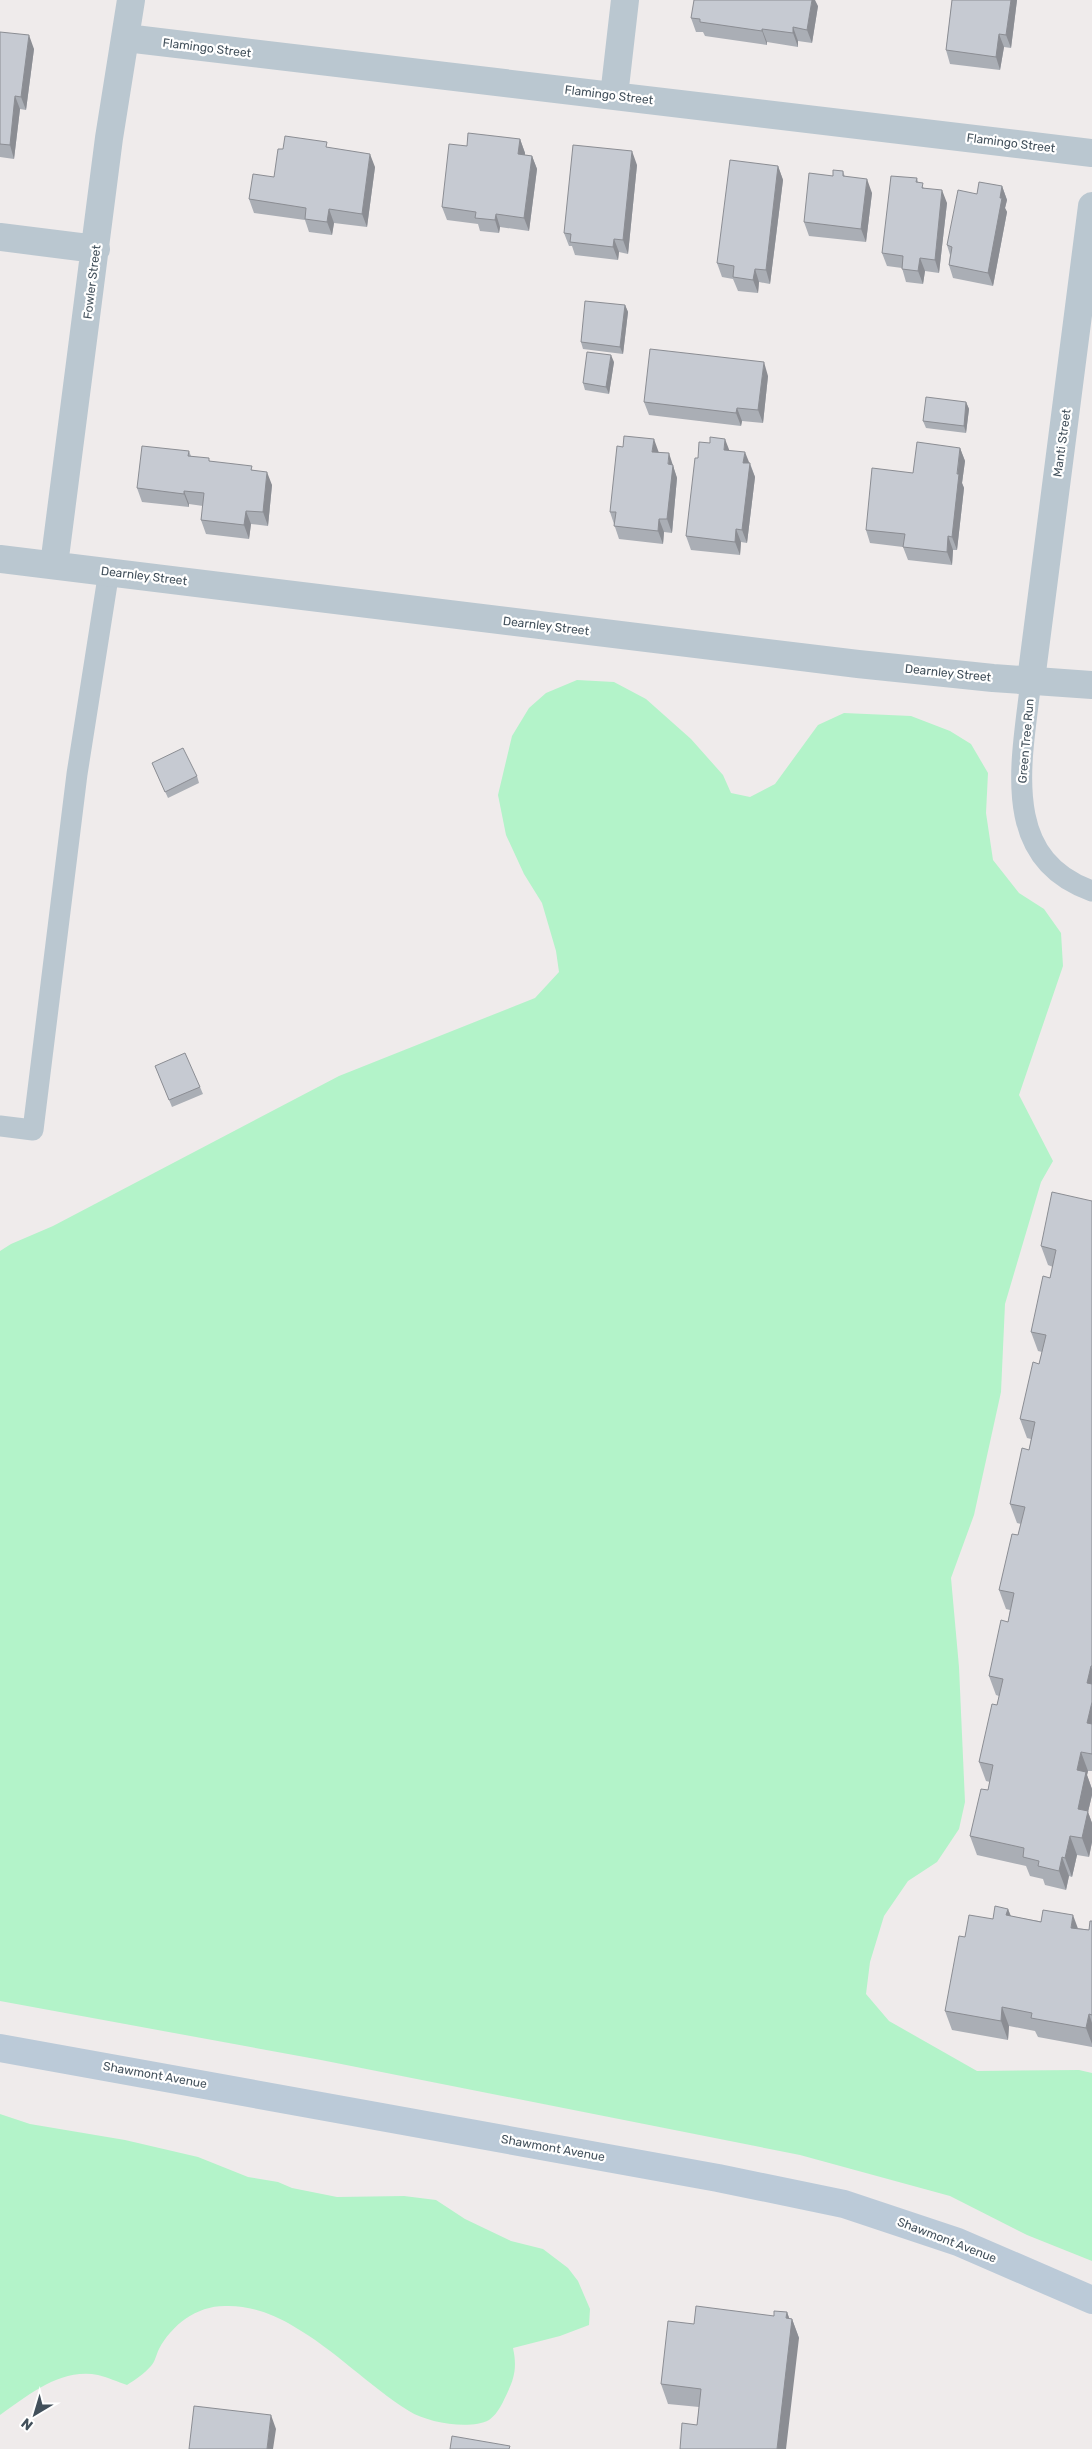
<svg xmlns="http://www.w3.org/2000/svg" width="1092" height="2449" font-family="Rubik,sans-serif">
  <style>
    .green { fill: #b3f3c9 }
    .lines { fill: none; stroke-linecap: round; stroke-linejoin: round }
    .service { stroke: #bac7d0; stroke-width: 21 }
    .minor { stroke: #bac7d0; stroke-width: 28 }
    .secondary { stroke: #bbcad8; stroke-width: 28 }
    .wall { fill: #aaaeb5 }
    .shaded-wall { fill: #8b8d93 }
    .building { fill: #c6cad2; stroke: #8b8d93 }
    .labels { text-anchor: middle; dominant-baseline: central; stroke-width: 4.5; stroke-linejoin: round; paint-order: stroke }
    .street-label { font-size: 12px; fill: #42505b; stroke: #fff }
  </style>
  <rect width="100%" height="100%" fill="#efebeb"/>
  <path class="green" d="M577 680 614 682 646 699 691 739 723 775 731 793 750 797 775 784 818 725 844 713 911 716 950 731 971 744 988 773 986 813 993 860 1019 893 1044 909 1061 933 1063 966 1019 1095 1053 1161 1041 1182 1005 1304 1001 1392 974 1515 951 1578 959 1667 965 1802 959 1829 937 1862 908 1881 884 1916 870 1962 866 1994 889 2021 977 2071 1079 2070 1092 2073V2261L1027 2235 950 2196 800 2155 321 2060 0 2001V1251L11 1244 53 1226 339 1076 535 998 559 972 556 951 542 903 524 874 506 835 498 795 512 736 529 708 546 693Z
    M0 2114 30 2124 125 2140 198 2157 248 2177 278 2182 292 2188 337 2197 404 2196 436 2200 465 2219 511 2241 543 2249 568 2268 578 2281 590 2309 589 2325 560 2336 513 2348C518 2371 513 2381 503 2402 500 2408 495 2416 489 2420 470 2430 428 2423 409 2411 369 2386 335 2350 293 2326 273 2314 249 2305 225 2306 196 2306 172 2325 159 2349 156 2355 155 2362 151 2366 144 2374 136 2379 127 2385 118 2382 107 2377 98 2375 60 2368 29 2395 0 2415Z"/>
  <g class="lines">
    <path class="service" d="M1031 680C1023 756 997 858 1092 891
      M0 1126 33 1130 77 774 109 571"/>
    <path class="minor" d="M126 38 1092 153
      M614 96 625 0
      M0 237 96 249
      M0 559 858 664 993 678 1092 685
      M54 565 109 138 131 0
      M1031 680 1092 206"/>
    <path class="secondary" d="M0 2048 718 2178 844 2204 958 2242 1092 2300"/>
  </g>
  <path class="wall" d="M952 0H1017L1011 48 1004 47 1000 70 950 64 946 50Z
    M818 6 812 43 798 41V47L767 42V45L705 36 703 32H696L691 18Z
    M0 32 34 49 26 110 20 109 14 159 0 157Z
    M520 139 525 153V155L532 156 537 169 529 231 500 227 499 233 480 231 478 224 447 220 442 207 467 146Z
    M329 148 375 167 367 227 334 223 332 235 309 232 305 220 254 213 249 199 274 177Z
    M637 165 628 254 619 252 618 260 575 255 572 246H569L564 233Z
    M778 166 783 180 770 284 759 282 758 293 738 291 733 279 722 277 717 263Z
    M843 171 845 177 872 193 866 242 809 236 804 222 833 176Z
    M917 178 918 182 924 188 947 203 939 273 925 271 923 284 906 282 902 268 887 266 882 253Z
    M1002 186 1007 200 1005 208 1007 212 993 286 953 278 949 265 950 255 947 245 977 194Z
    M625 305 628 312 623 354 583 349 581 342Z
    M614 362 609 394 585 390 583 383Z
    M768 376 763 423 742 421 741 426 649 415 644 402Z
    M966 402 969 409 966 433 926 428 923 421Z
    M960 448 965 461 962 483 964 488 957 550H953L952 565 908 560 903 547 870 543 866 530 913 473Z
    M189 451 191 456 210 461 253 470 272 485 268 526 251 524 249 539 206 534 201 520 203 506 189 504V507L142 502 137 488Z
    M729 451 750 463 755 477 747 543 741 542 740 555 691 550 686 536 698 458Z
    M658 452 674 467V469L677 478 672 533 664 532 663 544 619 539 610 512Z
    M152 763 197 776 199 783 168 798Z
    M155 1066 200 1087 203 1094 172 1107Z
    M1092 1201V1771H1088L1087 1775 1092 1789V1795L1088 1812 1092 1823V1842L1089 1857 1077 1855 1072 1877 1069 1876 1066 1890 1045 1885 1043 1879 1030 1876 1026 1866 977 1855 970 1836 988 1790 990 1782 986 1781 979 1762 997 1705 999 1696 996 1695 989 1676 1008 1622 1010 1610 1006 1609 999 1590 1018 1535 1021 1524 1017 1523 1010 1504 1029 1450 1031 1439 1027 1438 1020 1419 1039 1364 1042 1352 1038 1351 1031 1332 1050 1278 1053 1267 1048 1265 1041 1246Z
    M1008 1909 1011 1916 1089 1930 1092 1921V2047L1038 2037 1035 2031 1009 2026 1008 2040 952 2030 945 2011 965 1937Z
    M787 2312 789 2318 792 2319 799 2338 697 2425 699 2407 668 2404 661 2384 694 2324 774 2316Z"/>
  <path class="shaded-wall" d="M812 0H815L818 6 812 43 807 30Z
    M1011 0H1017L1011 48 1006 35Z
    M793 27 798 41V47L793 33Z
    M762 29 767 42V45L762 31Z
    M999 34 1004 47 1000 70 996 57Z
    M29 35 34 49 26 110 21 97Z
    M15 96 20 109 14 159 10 145Z
    M520 139 525 153 523 167 518 154Z
    M632 151 637 165 628 254 623 240Z
    M370 154 375 167 367 227 362 214Z
    M532 156 537 169 529 231 524 218Z
    M778 166 783 180 770 284 766 270Z
    M867 179 872 193 866 242 861 229Z
    M1002 186 1007 200 1005 208 1007 212 993 286 988 273Z
    M942 190 947 203 939 273 935 260Z
    M329 209 334 223 332 235 327 222Z
    M496 214 500 227 499 233 495 220Z
    M614 239 619 252 618 260 613 247Z
    M920 258 925 271 923 284 918 271Z
    M755 269 759 282 758 293 753 280Z
    M625 305 628 312 623 354 620 347Z
    M611 355 614 362 609 394 606 387Z
    M764 362 768 376 763 423 758 410Z
    M966 402 969 409 966 433 964 426Z
    M737 408 742 421 741 426 736 413Z
    M654 439 659 453 652 452Z
    M725 439 730 452 724 450Z
    M960 448 965 461 962 483 964 488 957 550 952 537Z
    M745 452 755 477 747 543 742 530 743 463Z
    M669 453 677 478 672 533 667 519Z
    M267 472 272 485 268 526 263 512Z
    M184 491 189 504V507L184 494Z
    M246 511 251 524 249 539 244 525Z
    M659 519 664 532 663 544 658 531Z
    M736 529 741 542 740 555 735 542Z
    M948 536 953 550 952 565 947 552Z
    M1091 1666 1092 1669V1697L1087 1683Z
    M1092 1702V1736L1087 1723Z
    M1081 1752 1088 1771 1087 1775 1092 1789V1795L1088 1812 1092 1823V1842L1089 1857 1082 1838 1078 1809 1077 1770Z
    M1070 1836 1077 1855 1072 1877 1065 1858Z
    M1062 1857 1069 1876 1066 1890 1059 1871Z
    M1008 1909 1015 1928 1006 1915Z
    M1073 1915 1080 1934 1071 1928Z
    M1002 2007 1009 2026 1008 2040 1001 2021Z
    M1089 2014 1092 2023V2044L1086 2028Z
    M787 2312 792 2326V2319L799 2338 786 2449H777Z
    M271 2415 276 2429 273 2449H267Z"/>
  <path class="building" d="M694 0H812L807 30 793 27V33L762 29V31L700 22V19L691 18Z
    M952 0H1011L1006 35 999 34 996 57 946 50Z
    M0 32 29 35 21 97 15 96 10 145 0 144Z
    M468 133 520 139 518 154 532 156 524 218 496 214 495 220 475 218 476 212 442 207 449 144 467 146Z
    M285 136 327 142 326 147 370 154 362 214 329 209 327 222 305 219 306 208 249 199 253 174 274 177 278 149H283Z
    M573 145 632 151 623 240 614 239 613 247 570 242 571 234 564 233Z
    M730 160 778 166 766 270 755 269 753 280 733 277 734 266 717 263Z
    M833 170 843 171V176L867 179 861 229 804 222 809 173 833 176Z
    M891 176 917 178 916 182 923 183 922 188 942 190 935 260 920 258 918 271 902 269 903 256 882 253Z
    M979 182 1002 186 1000 198H1002L988 273 949 265 952 247 947 245 958 190 977 194Z
    M585 301 625 305 620 347 581 342Z
    M650 349 764 362 758 410 737 408 736 413 644 402Z
    M587 352 611 355 606 387 583 383Z
    M926 397 966 402 964 426 923 421Z
    M624 436 654 439 652 452 669 453 668 464 673 465 667 519H659L658 531 614 526 616 512H610L617 446 623 447Z
    M710 437 725 439 724 450 745 452 743 463H750L742 530 736 529 735 542 686 536 695 458H698L699 442 710 443Z
    M917 442 960 448 957 474H959L952 537 948 536 947 552 903 547 905 534 866 530 872 468 913 473Z
    M142 446 189 451 188 456 209 458V461L252 466 251 470 267 472 263 512 246 511 244 525 201 520 204 493 184 491V494L137 488Z
    M183 748 197 776 165 792 152 763Z
    M185 1053 200 1087 169 1100 155 1066Z
    M1052 1192 1092 1201V1666H1091L1087 1683 1092 1684V1702L1087 1723 1092 1724V1754L1081 1752 1077 1770 1086 1772 1078 1809 1088 1811 1082 1838 1070 1836 1065 1858 1062 1857 1059 1871 1038 1866 1039 1861 1023 1857 1024 1848 970 1836 981 1789 988 1790 993 1765 979 1762 992 1704 997 1705 1003 1679 989 1676 1001 1620 1008 1622 1014 1593 999 1590 1012 1534 1018 1535 1025 1507 1010 1504 1022 1448 1029 1450 1035 1422 1020 1419 1033 1362 1039 1364 1046 1335 1031 1332 1043 1276 1050 1278 1056 1250 1041 1246Z
    M995 1906 1008 1909 1006 1915 1041 1922 1043 1910 1073 1915 1071 1928 1089 1930 1090 1921H1092V2015L1089 2014 1086 2028 1031 2018 1032 2013 1002 2007 1001 2021 945 2011 959 1936 965 1937 969 1915 993 1919Z
    M696 2306 774 2316V2311L787 2312 786 2318 792 2319 777 2449H680L682 2423 697 2425 701 2389 661 2384 668 2321 694 2324Z
    M194 2406 271 2415 267 2449H189Z
    M452 2436 510 2446 509 2449H450Z"/>
  <g class="labels">
    <g class="street-label">
      <text transform="translate(207 48) rotate(7)">Flamingo Street</text>
      <text transform="translate(609 95) rotate(7)">Flamingo Street</text>
      <text transform="translate(1011 143) rotate(7)">Flamingo Street</text>
      <text transform="translate(92 282) rotate(-83)">Fowler Street</text>
      <text transform="translate(1062 443) rotate(-82)">Manti Street</text>
      <text transform="translate(144 576) rotate(7)">Dearnley Street</text>
      <text transform="translate(546 626) rotate(7)">Dearnley Street</text>
      <text transform="translate(948 673) rotate(6)">Dearnley Street</text>
      <text transform="translate(1026 741) rotate(-85)">Green Tree Run</text>
      <text transform="translate(155 2075) rotate(10)">Shawmont Avenue</text>
      <text transform="translate(553 2148) rotate(10)">Shawmont Avenue</text>
      <text transform="translate(947 2240) rotate(21)">Shawmont Avenue</text>
    </g>
  </g>
  <g transform="translate(35 2414) rotate(218)" stroke="#ffffff" stroke-width="4" paint-order="stroke">
  <path d="M0-4L9 19L0 12L-9 19Z" fill="#42505b"/>
  <text y="-8" font-size="14" font-weight="bold" text-anchor="middle" fill="#42505b">N</text>
  </g>
</svg>
